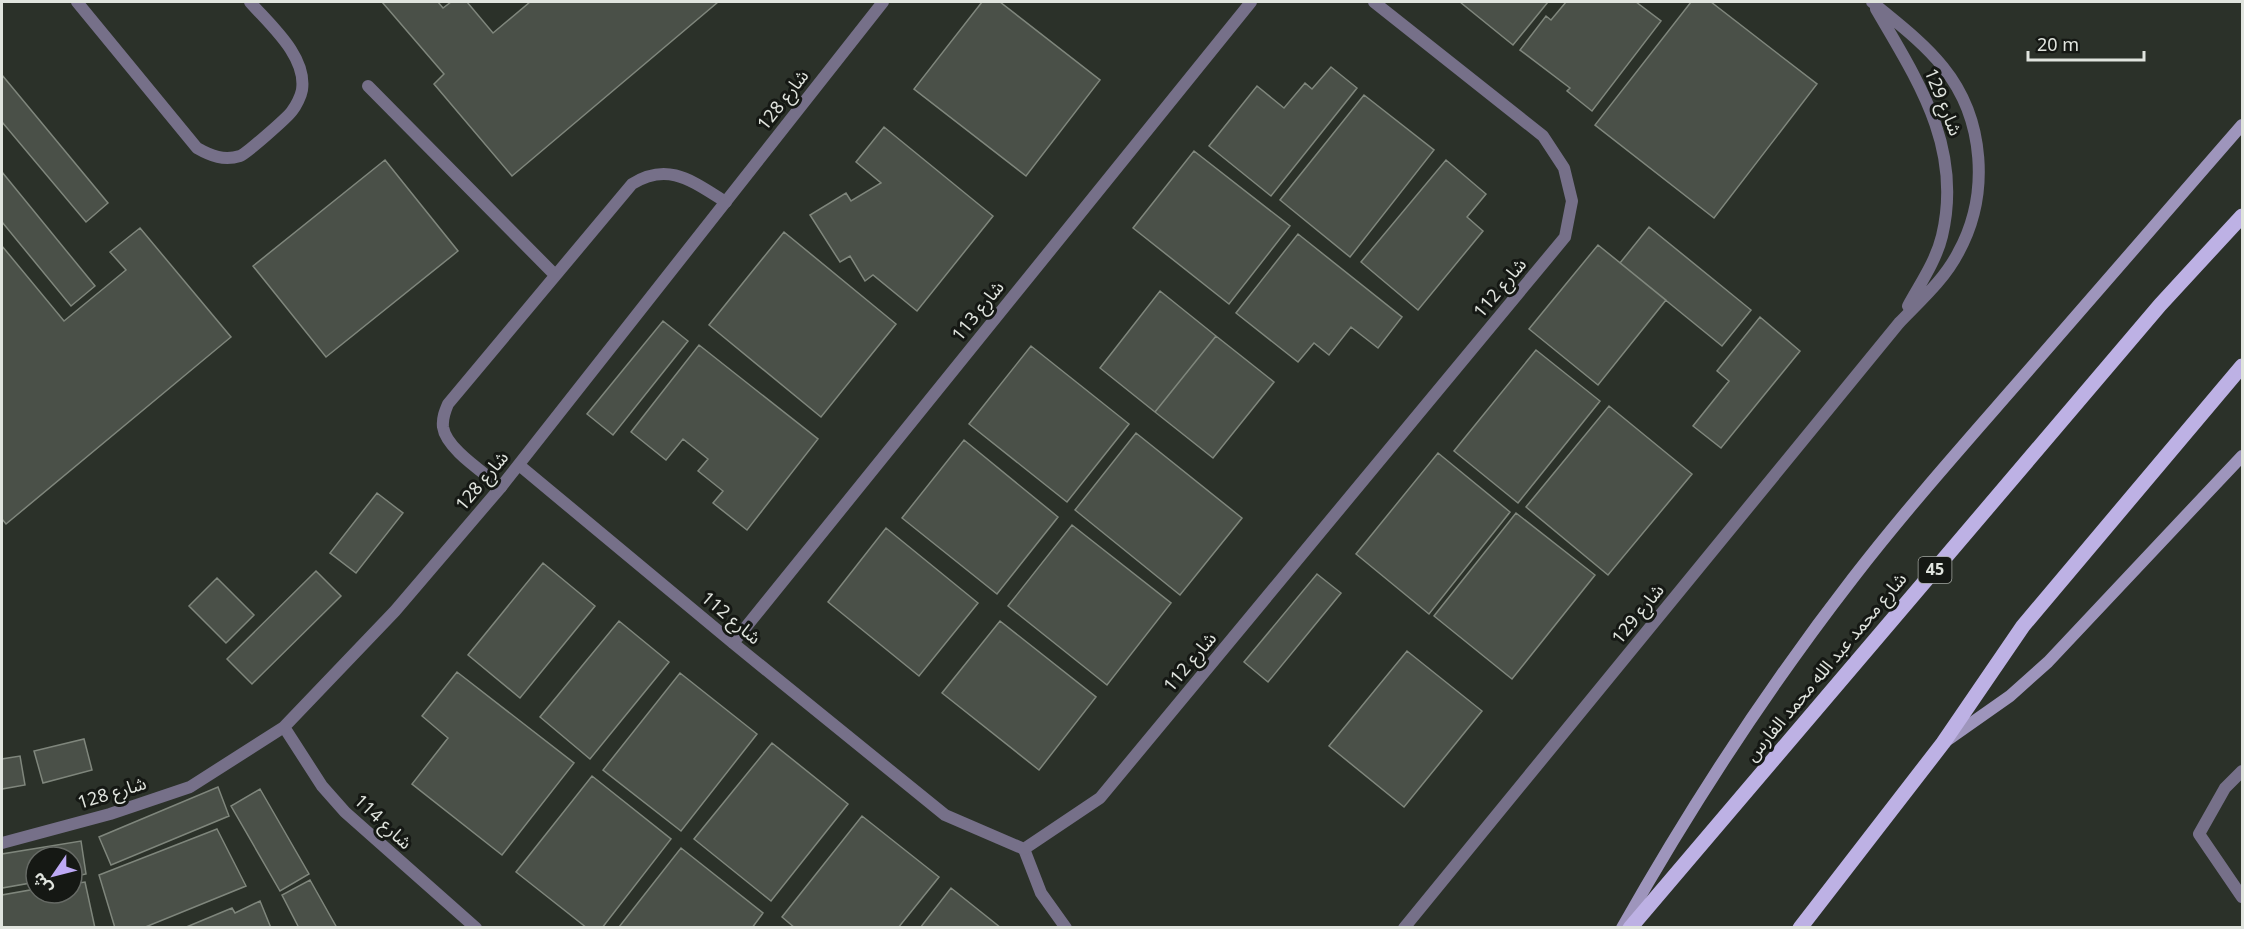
<svg xmlns="http://www.w3.org/2000/svg" width="2244" height="929" font-family="Georgia,'Noto Sans Arabic',serif">
  <style>
    .building { fill: #4a5048; stroke: #7f867c; stroke-width: 1.5 }
    .lines { fill: none; stroke-linecap: round; stroke-linejoin: round }
    .lane { stroke: #767089; stroke-width: 12 }
    .street { stroke: #767089; stroke-width: 12 }
    .secondary { stroke: #9e95bc; stroke-width: 12 }
    .primary { stroke: #bdb1e4; stroke-width: 15 }
    .labels { text-anchor: middle; dominant-baseline: central; stroke-width: 6; stroke-linejoin: round; paint-order: stroke }
    .shield { fill: #151814; stroke: #a3a7a1; stroke-width: 1.5 }
    .shield-label { font-size: 16px; font-weight: bold; fill: #e0e4de }
    .street-label { font-size: 18px; fill: #e0e4de; stroke: #151814 }
  </style>
  <rect width="100%" height="100%" fill="#2b3129"/>
  <path class="building" d="M382 2H438L443 8 451 2H467L493 33 530 2H718L512 176 434 84 444 74Z
    M982 2H1000L1100 80 1026 176 914 89Z
    M1460 2H1548L1513 45Z
    M1566 2H1636L1661 21 1592 111 1567 91 1570 88 1520 50 1546 16 1551 20Z
    M1691 2H1711L1817 84 1714 218 1595 125Z
    M1331 67 1357 88 1271 196 1209 146 1257 86 1284 108 1305 83 1312 89Z
    M2 75 108 203 86 222 2 122Z
    M1364 95 1434 150 1350 257 1280 200Z
    M884 127 993 216 917 311 873 275 865 281 850 256 840 262 810 215 846 193 851 201 881 183 856 162Z
    M1194 151 1290 226 1229 304 1133 228Z
    M385 160 458 251 326 357 253 266Z
    M1446 160 1486 194 1467 217 1483 231 1418 310 1361 262Z
    M2 172 95 286 71 306 2 222Z
    M1649 227 1751 310 1722 346 1620 263Z
    M140 228 231 337 6 524 2 519V246L64 321 126 270 110 252Z
    M784 232 896 324 821 417 709 325Z
    M1298 234 1402 317 1378 348 1351 327 1329 355 1314 343 1298 362 1236 313Z
    M1598 245 1666 300 1598 385 1529 329Z
    M1160 291 1216 336 1155 412 1100 368Z
    M1760 317 1800 351 1721 448 1693 426 1729 381 1717 371Z
    M663 321 688 341 613 435 587 414Z
    M1216 336 1274 382 1213 458 1155 412Z
    M699 345 818 439 747 530 713 503 723 491 698 471 708 459 683 439 666 460 631 432Z
    M1031 346 1129 424 1067 502 969 424Z
    M1536 350 1600 401 1518 503 1454 451Z
    M1609 406 1692 474 1608 575 1526 507Z
    M1136 433 1242 518 1180 595 1075 510Z
    M964 440 1058 517 997 594 902 518Z
    M1438 453 1510 512 1429 614 1356 554Z
    M377 493 403 513 356 573 330 553Z
    M1516 513 1595 575 1512 679 1434 616Z
    M1072 525 1171 603 1107 685 1008 606Z
    M886 528 978 603 919 676 828 602Z
    M543 563 595 606 520 698 468 655Z
    M316 571 341 596 252 684 227 659Z
    M1317 574 1341 593 1268 682 1244 662Z
    M217 578 254 615 226 643 189 606Z
    M619 621 669 662 590 759 540 717Z
    M1000 621 1096 697 1039 770 942 693Z
    M1407 651 1482 711 1404 807 1329 746Z
    M457 672 574 763 502 855 412 784 448 738 422 716Z
    M680 673 757 734 681 831 603 770Z
    M84 739 92 770 43 783 34 751Z
    M772 743 848 804 771 901 694 839Z
    M20 756 25 785 2 789V759Z
    M592 776 671 839 602 928H587L516 872Z
    M218 787 229 816 111 865 99 837Z
    M260 789 309 874 280 891 231 806Z
    M862 816 939 877 898 928H795L782 917Z
    M217 829 246 886 143 928H115L99 875Z
    M81 841 86 874 72 877V857H36V882L2 888V854Z
    M681 848 763 913 752 928 619 927Z
    M310 880 337 928H299L282 895Z
    M85 882 95 928H2V895L36 889V893H72V884Z
    M951 888 1001 928H920Z
    M260 901 271 928H184L232 908 235 913Z"/>
  <g class="lines">
    <path class="lane" d="M77 2 197 148C211 156 224 161 240 156 246 154 288 117 292 111 296 106 301 96 302 90 307 56 270 25 250 2
      M368 86 555 275
      M501 487C485 473 446 449 443 427 442 418 445 411 448 404L632 184C669 161 693 182 726 202
      M1024 849 1041 893 1066 928"/>
    <path class="street" d="M1876 9C1918 81 1963 148 1942 236 1936 261 1920 284 1908 306
      M519 465 733 643 945 815 1024 849 1100 798 1565 237 1572 201 1564 168 1543 136 1374 2
      M733 643 1251 2
      M284 727 322 786 345 812 476 928
      M2242 771 2225 788 2199 834 2242 897
      M2 843 110 814 190 787 284 727 395 611 501 487 883 2
      M1404 928 1899 323C1920 301 1944 280 1958 253 1990 195 1985 119 1943 67 1923 42 1896 22 1872 2"/>
    <path class="secondary" d="M1946 741 2010 696 2048 662 2242 456
      M1622 928C1691 806 1767 689 1853 578 1904 512 1959 450 2014 387 2090 299 2166 212 2242 125"/>
    <path class="primary" d="M1630 928 2160 305 2242 216
      M1800 928 1943 743 2023 626 2242 366"/>
  </g>
  <g class="labels">
    <rect class="shield" x="1918.5" y="557" width="33" height="26" rx="4.5"/>
    <g class="shield-label">
      <text x="1935" y="570">45</text>
    </g>
    <g class="street-label">
      <text transform="translate(783 100) rotate(-52)">شارع 128</text>
      <text transform="translate(1943 102) rotate(68)">شارع 129</text>
      <text transform="translate(1500 288) rotate(-50)">شارع 112</text>
      <text transform="translate(978 311) rotate(-51)">شارع 113</text>
      <text transform="translate(482 481) rotate(-50)">شارع 128</text>
      <text transform="translate(1638 614) rotate(-51)">شارع 129</text>
      <text transform="translate(731 618) rotate(40)">شارع 112</text>
      <text transform="translate(1190 662) rotate(-50)">شارع 112</text>
      <text transform="translate(1826 667) rotate(-50)">شارع محمد عبد الله محمد الفارس</text>
      <text transform="translate(112 793) rotate(-17)">شارع 128</text>
      <text transform="translate(383 822) rotate(43)">شارع 114</text>
    </g>
  </g>
  <rect width="2244" height="929" fill="none" stroke="#e0e4de" stroke-width="6"/>
  <g transform="translate(54 875) rotate(235)"><circle r="28" fill="#151814" stroke="#666a65" stroke-width="1.5"/>
  <path d="M0-4.5L10 22L0 15L-10 22Z" fill="#bda9f5"/>
  <text y="-9" font-size="16" font-weight="bold" text-anchor="middle" fill="#e0e4de">ش</text>
  </g>
  <path d="M2028 51v9h116v-9" fill="none" stroke="#e0e4de" stroke-width="3"/>
  <text x="2037" y="51" font-size="18" fill="#e0e4de" stroke="#151814" stroke-width="4.5" paint-order="stroke">20 m</text>
</svg>
